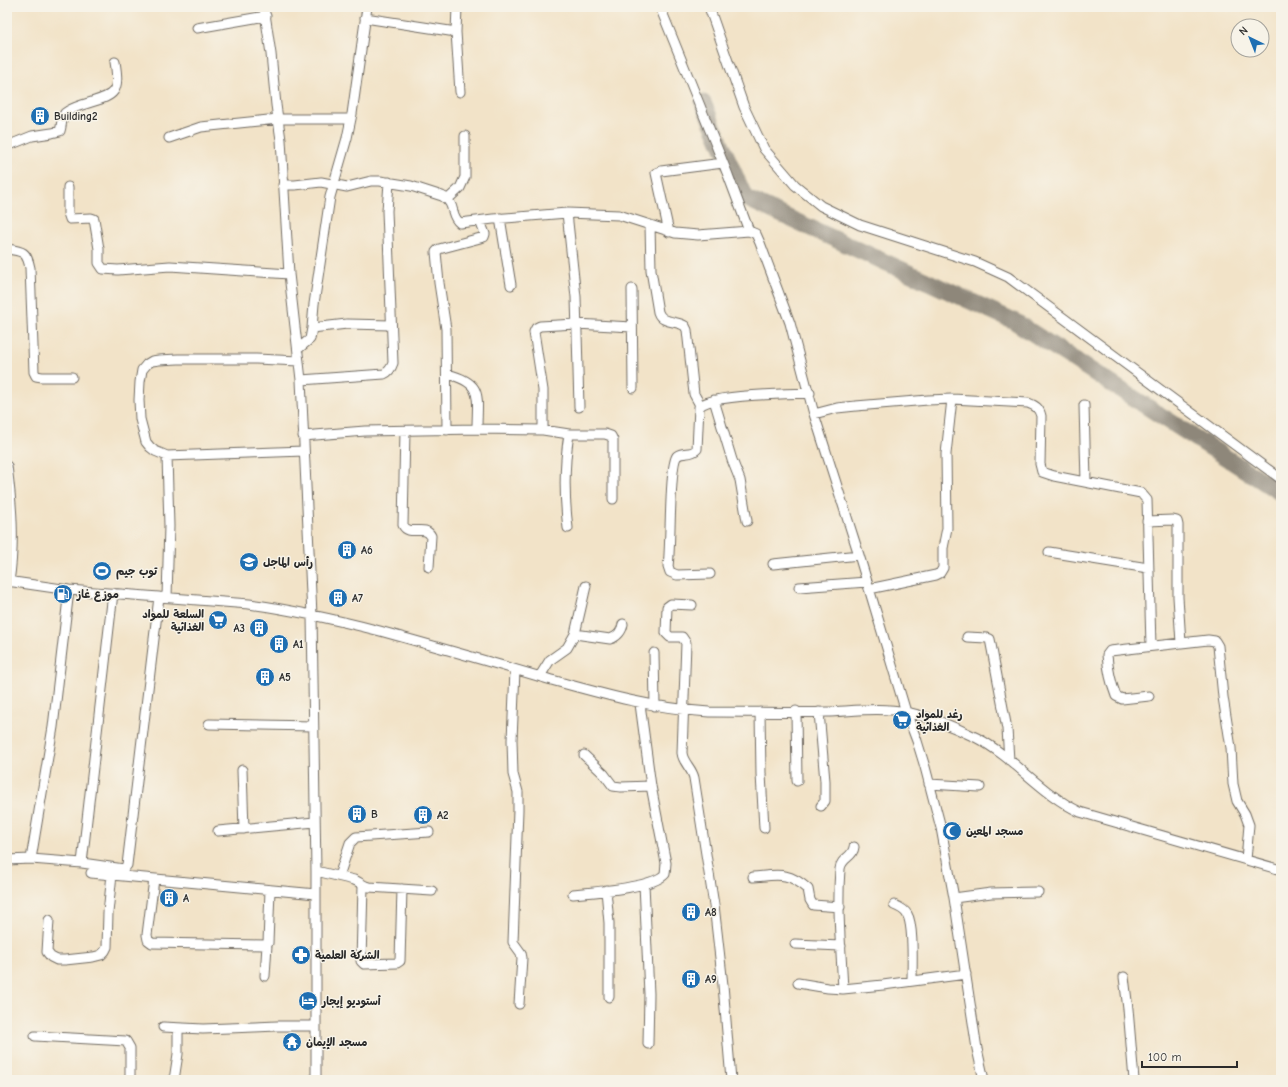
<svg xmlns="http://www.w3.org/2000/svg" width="1288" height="1087" font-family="'Comic Neue','Playpen Sans Arabic',sans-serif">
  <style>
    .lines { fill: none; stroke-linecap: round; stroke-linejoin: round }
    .taxiway { stroke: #8e877a; stroke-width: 17 }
    .minor-casing { stroke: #716b62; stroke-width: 11 }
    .minor { stroke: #fff; stroke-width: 9 }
    .labels { text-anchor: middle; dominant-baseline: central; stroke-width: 3; stroke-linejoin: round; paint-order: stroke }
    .poi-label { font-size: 11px; font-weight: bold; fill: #2b2b2b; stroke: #f7f3e8; text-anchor: start }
  </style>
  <rect width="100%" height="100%" fill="#f7f3e8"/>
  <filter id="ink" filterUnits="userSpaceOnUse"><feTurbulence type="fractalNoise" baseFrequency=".025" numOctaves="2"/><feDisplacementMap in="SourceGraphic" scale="8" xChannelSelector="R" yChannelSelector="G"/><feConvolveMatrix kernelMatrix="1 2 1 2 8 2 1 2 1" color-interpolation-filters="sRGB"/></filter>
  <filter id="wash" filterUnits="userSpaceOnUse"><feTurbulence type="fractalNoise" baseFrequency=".012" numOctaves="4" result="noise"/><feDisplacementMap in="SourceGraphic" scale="16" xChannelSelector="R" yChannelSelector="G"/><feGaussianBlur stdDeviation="0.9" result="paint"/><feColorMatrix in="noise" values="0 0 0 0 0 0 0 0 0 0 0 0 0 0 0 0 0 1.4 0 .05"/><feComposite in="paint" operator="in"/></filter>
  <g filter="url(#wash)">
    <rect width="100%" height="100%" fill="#f2e3c8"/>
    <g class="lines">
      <path class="taxiway" d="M703 103 745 198 1014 321 1281 493"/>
    </g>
  </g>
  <g filter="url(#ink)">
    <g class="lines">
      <g class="minor-casing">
        <path id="minor" d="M264 7 271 54 276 105 281 140 289 274 301 380 306 486 312 615 316 871V1080
          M457 7 456 32 460 92
          M660 7 728 175 749 231
          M709 7 744 107 764 149 795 185 821 206 860 225 975 262 1008 277 1281 479
          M365 18 456 32
          M197 28 266 16
          M169 138 201 127 278 119H351
          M7 146 32 136 52 133 60 131C62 125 61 118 65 113 70 109 76 107 82 105 112 95 121 97 115 62
          M283 185H295L321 182 347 187 371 181H380L411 186 442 196C457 204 449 215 460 223L493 219 567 213 619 215 675 233 698 235 749 231 756 234 760 243 790 323 814 414 859 555 906 712 917 741 925 767 941 828 954 898 977 1049 984 1080
          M68 187V213L70 219 91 218 94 219 99 249V263L103 269 118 270 170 266 289 274
          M448 199 460 188 465 177V136
          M567 213 576 297 579 407
          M500 218 511 285
          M650 225 651 270 658 312C662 324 676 320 685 326L687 330 694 394 700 405
          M669 232 656 173 661 171 723 163
          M7 249C23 251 27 252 30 268L34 372 36 376 42 377H72
          M632 289 633 388
          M312 328 347 324 391 325
          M298 349 310 339 312 328 314 304 330 197 347 138 352 114 367 7
          M299 361 256 359H178L159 360 152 361 147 364 142 370 140 382 139 400 140 419 146 442 150 447 155 451 167 456 304 451
          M447 374C484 383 477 396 477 429
          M301 380 384 374C389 372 391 369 393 363L387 211 389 182
          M714 400 732 460 740 480 747 521
          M1084 405 1086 482
          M814 414 837 408 856 406 928 400 952 399 1028 403C1036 406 1039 408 1041 416L1040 464 1042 472 1054 476 1141 493 1147 500 1151 646
          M447 430 446 329 439 283 436 252 439 249 484 237 485 234 480 221
          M543 430V390L534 332 536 328 540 326 576 324 632 327
          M405 431 403 525C409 537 425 524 431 536L429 567
          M303 436 365 431 477 429 543 430 569 434H605L611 436 613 440V499
          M7 466C12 505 15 543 9 582
          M1147 521 1173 520 1177 521 1178 525V597L1181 643
          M568 528C564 496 564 465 569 434
          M1049 552 1148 568
          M773 564 859 555
          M710 574 677 575 670 572 668 566C671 549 669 465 677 456 683 451 691 456 697 449L699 407C710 394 790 394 810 393
          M7 581 69 590 249 604C293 610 337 620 380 631 434 646 487 661 541 677 599 693 649 708 709 712 748 712 788 713 827 712 852 711 882 707 906 712 930 717 955 727 977 738 1015 758 1041 794 1080 812L1281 870
          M799 587 867 582
          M869 589 936 575 940 573 943 568V548L947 528 946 454 952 399
          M167 597 169 526 167 456
          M692 605 671 604 667 607 666 633 670 637H682L686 643 682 753C683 763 692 768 694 778L714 905 723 985 731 1080
          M575 634 610 639C617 637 622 631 623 624
          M967 637 987 638 990 639 1007 729 1009 760
          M654 653 655 706
          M515 670 512 740 513 774 518 792V810L513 942 521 953 522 958 519 1004
          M540 676 550 660 567 648 575 634 586 586
          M1149 696 1122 699 1116 696C1111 683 1108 669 1107 655L1110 651 1208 640 1215 641 1218 646 1223 697 1231 748 1233 784 1237 801 1245 814 1249 825 1246 860
          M796 711 797 781
          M760 712 761 774 764 828
          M819 712 825 781V801L821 806
          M209 724 313 726
          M584 755 604 774 613 786 621 787 651 786
          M242 770 244 829
          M929 784 980 787
          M218 831 315 822
          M31 859 82 863 124 869 127 865 159 597
          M7 860 31 859 53 727 69 590
          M82 863 113 593
          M316 871 354 880C360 882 363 886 369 887L432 891
          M91 873 316 894
          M339 876 350 843 356 837 429 832
          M753 877C778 875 788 871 808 889L810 900 813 905 840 907
          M154 879 147 935 148 940 152 943 267 945 268 943 270 890
          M644 884 649 994 648 1044
          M363 886 361 961 364 964 397 963 400 961 402 889
          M606 890 609 923V997
          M573 894C593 892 653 888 665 874L666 863 651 786 640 704
          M954 898 991 893 1038 892
          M894 905C899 907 904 909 907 914 914 925 912 966 912 981
          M49 920 47 952 51 957 57 960H65L93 957 101 955 105 951 107 947 108 913 112 874
          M795 944 841 946
          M265 976 267 945
          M1124 977 1128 1009 1134 1080
          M798 983 828 988 843 989 883 985 966 974
          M843 989C841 949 837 908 840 869 841 857 853 858 854 847
          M163 1027 203 1029 277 1026H316
          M35 1036 126 1041 130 1048V1080
          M174 1080 178 1054V1029"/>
      </g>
      <use href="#minor" class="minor"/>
    </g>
  </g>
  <defs>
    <g id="building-disc" transform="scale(1)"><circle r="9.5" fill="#1f6fb2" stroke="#f7f3e8"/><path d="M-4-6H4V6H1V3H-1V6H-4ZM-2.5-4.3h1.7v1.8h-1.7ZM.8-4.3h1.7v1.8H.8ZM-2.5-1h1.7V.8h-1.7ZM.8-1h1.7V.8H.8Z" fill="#fff"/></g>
    <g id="school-disc" transform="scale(1)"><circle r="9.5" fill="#1f6fb2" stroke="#f7f3e8"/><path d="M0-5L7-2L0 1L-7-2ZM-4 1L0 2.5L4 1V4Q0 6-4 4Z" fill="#fff"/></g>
    <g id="stadium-disc" transform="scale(1)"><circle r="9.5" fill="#1f6fb2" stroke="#f7f3e8"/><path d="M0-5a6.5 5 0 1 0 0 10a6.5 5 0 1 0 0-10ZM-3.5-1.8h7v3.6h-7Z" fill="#fff"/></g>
    <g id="fuel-disc" transform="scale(1)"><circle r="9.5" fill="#1f6fb2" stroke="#f7f3e8"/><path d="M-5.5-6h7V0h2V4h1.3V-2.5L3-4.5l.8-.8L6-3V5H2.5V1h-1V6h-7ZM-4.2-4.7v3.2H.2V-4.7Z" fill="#fff"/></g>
    <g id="supermarket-disc" transform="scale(1)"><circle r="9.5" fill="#1f6fb2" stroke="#f7f3e8"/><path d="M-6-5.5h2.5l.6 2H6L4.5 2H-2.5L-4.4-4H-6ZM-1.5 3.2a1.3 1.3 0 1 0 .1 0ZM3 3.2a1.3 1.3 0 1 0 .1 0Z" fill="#fff"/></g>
    <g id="mosque-disc" transform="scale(1)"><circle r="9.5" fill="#1f6fb2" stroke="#f7f3e8"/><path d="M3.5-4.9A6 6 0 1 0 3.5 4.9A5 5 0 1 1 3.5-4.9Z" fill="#fff"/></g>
    <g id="pharmacy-disc" transform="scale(1)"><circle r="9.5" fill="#1f6fb2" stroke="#f7f3e8"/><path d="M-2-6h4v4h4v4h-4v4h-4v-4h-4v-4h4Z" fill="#fff"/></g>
    <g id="hotel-disc" transform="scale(1)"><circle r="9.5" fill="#1f6fb2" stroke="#f7f3e8"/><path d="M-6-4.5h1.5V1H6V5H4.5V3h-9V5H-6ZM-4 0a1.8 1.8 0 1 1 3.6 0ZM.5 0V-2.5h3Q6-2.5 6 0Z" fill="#fff"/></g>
    <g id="temple-disc" transform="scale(1)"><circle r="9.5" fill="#1f6fb2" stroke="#f7f3e8"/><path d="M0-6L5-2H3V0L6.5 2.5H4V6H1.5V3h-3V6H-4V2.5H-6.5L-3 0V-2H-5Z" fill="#fff"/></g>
  </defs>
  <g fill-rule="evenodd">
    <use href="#building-disc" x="40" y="116"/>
    <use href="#building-disc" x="347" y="550"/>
    <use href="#school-disc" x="249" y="562"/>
    <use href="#stadium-disc" x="102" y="571"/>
    <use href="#fuel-disc" x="63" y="594"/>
    <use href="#building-disc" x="338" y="598"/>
    <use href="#supermarket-disc" x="218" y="620"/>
    <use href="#building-disc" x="259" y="628"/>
    <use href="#building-disc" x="279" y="644"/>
    <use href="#building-disc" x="265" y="677"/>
    <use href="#supermarket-disc" x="902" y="720"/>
    <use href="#building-disc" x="357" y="814"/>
    <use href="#building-disc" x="423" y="815"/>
    <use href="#mosque-disc" x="952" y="831"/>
    <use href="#building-disc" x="169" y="898"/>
    <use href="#building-disc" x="691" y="912"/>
    <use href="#pharmacy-disc" x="301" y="955"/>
    <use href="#building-disc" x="691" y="979"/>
    <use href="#hotel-disc" x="308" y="1001"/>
    <use href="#temple-disc" x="292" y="1042"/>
  </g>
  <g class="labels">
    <g class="poi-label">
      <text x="54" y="116">Building2</text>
      <text x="361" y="550">A6</text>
      <text x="263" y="562">رأس الماجل</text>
      <text x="116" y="571">توب جيم</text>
      <text x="77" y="594">موزع غاز</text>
      <text x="352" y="598">A7</text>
      <text x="204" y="614" text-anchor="end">السلعة للمواد<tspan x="204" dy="13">الغذائية</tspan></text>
      <text x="245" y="628" text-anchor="end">A3</text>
      <text x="293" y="644">A1</text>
      <text x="279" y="677">A5</text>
      <text x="916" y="714">رغد للمواد<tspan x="916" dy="13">الغذائية</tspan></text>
      <text x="371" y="814">B</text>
      <text x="437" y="815">A2</text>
      <text x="966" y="831">مسجد المعين</text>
      <text x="183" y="898">A</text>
      <text x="705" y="912">A8</text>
      <text x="315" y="955">الشركة العلمية</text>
      <text x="705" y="979">A9</text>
      <text x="322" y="1001">أستوديو إيجار</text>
      <text x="306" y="1042">مسجد الإيمان</text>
    </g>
  </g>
  <rect width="1288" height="1087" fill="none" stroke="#f7f3e8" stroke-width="24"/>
  <g transform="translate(1250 38) rotate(317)"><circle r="19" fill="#f7f3e8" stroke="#a5a39c"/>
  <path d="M0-3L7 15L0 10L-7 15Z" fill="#1f6fb2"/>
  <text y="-6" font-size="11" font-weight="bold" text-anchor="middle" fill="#2b2b2b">N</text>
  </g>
  <path d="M1142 1061v6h95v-6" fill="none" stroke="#2b2b2b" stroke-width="2"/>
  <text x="1148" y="1061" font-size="12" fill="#2b2b2b" stroke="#f7f3e8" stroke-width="3" paint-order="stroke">100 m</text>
</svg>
